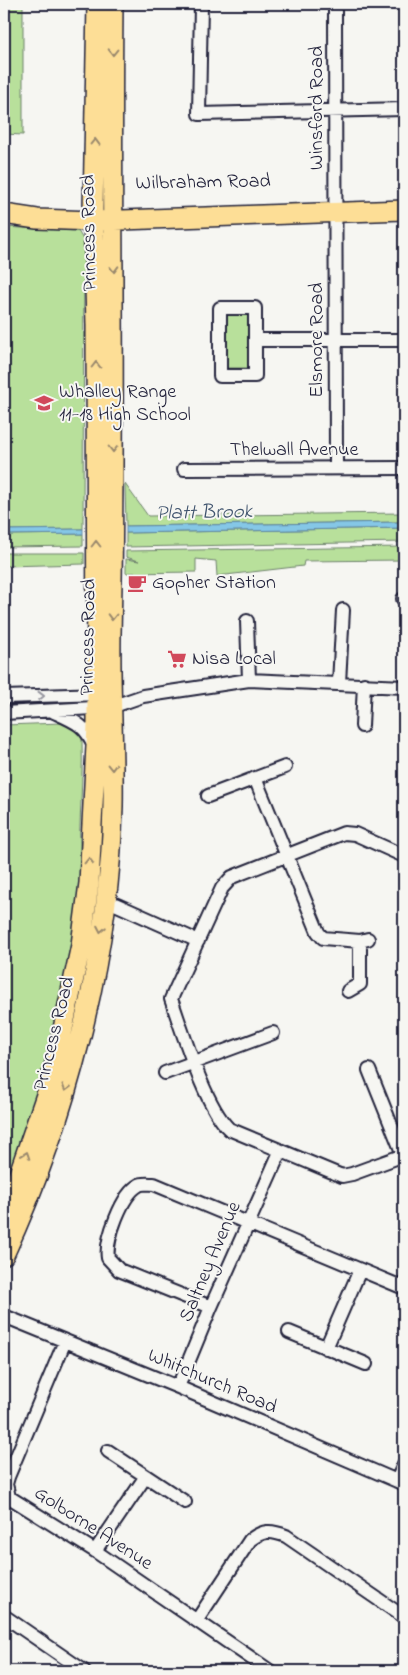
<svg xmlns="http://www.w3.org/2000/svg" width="408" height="1675" font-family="'Indie Flower',sans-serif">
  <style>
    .green { fill: #b8e09b; stroke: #6d816b }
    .water { fill: #85c7e6; stroke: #5d85a2 }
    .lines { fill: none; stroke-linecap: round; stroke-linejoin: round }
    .minor-casing { stroke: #22223b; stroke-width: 16 }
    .highway-casing { stroke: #22223b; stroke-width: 22 }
    .minor { stroke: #f6f6f2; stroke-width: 12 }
    .highway { stroke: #fdde96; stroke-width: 19 }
    .oneway { stroke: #9a896d }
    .oneway2 { stroke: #9797a0 }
    .labels { text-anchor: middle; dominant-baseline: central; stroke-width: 4; stroke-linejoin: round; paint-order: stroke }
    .street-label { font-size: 20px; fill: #22223b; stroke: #f6f6f2 }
    .poi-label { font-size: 20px; fill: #22223b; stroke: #f6f6f2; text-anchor: start }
    .water-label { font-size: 21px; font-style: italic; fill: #40546e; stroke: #f6f6f2 }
  </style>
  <rect width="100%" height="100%" fill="#f6f6f2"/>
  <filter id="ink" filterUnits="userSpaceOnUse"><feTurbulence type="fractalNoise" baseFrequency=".02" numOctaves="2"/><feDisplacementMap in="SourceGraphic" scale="10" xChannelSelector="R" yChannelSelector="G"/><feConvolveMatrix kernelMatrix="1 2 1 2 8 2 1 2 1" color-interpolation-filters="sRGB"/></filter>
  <g filter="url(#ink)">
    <path class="green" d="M4 4H23V135L4 134Z
      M4 227 78 231 84 241 83 529 4 530Z
      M226 314H249V368H226Z
      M125 484 148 516 404 513V522L126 526Z
      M404 528V542L126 547V533Z
      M83 534V546L4 547V535Z
      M404 547V560L304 561 303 566 217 576 216 561 196 559V572L126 573V559L139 561 126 557V551Z
      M4 553H84V564L5 566Z
      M62 723C72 726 79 730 82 740 83 768 81 796 80 824 79 843 82 862 80 881 72 986 42 1089 4 1187V725Z"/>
    <path class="water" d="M404 522V528L126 533V526Z
      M83 529V534L4 535V530Z"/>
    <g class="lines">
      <g class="minor-casing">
        <path id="minor" d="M201 4 199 114 404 109
          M335 4 336 468
          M220 308H255V376H220Z
          M255 340H404
          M184 469 404 468
          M403 599H404
          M247 621 249 680
          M339 683 343 610
          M4 697 103 694
          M54 712C74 721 86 725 94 746
          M4 713 111 707 143 696 249 680 404 687
          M362 726 364 684
          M255 778 318 932 323 938 360 941 368 939
          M208 796 285 767
          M404 856 355 834 344 833 232 877 222 888 171 999C183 1033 205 1106 229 1129L342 1176 352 1174 404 1155
          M106 900 198 941
          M348 991 360 984V941
          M369 1070 404 1157
          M165 1073 273 1033
          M211 1307 119 1270 108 1258C105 1240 122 1194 139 1185 142 1183 149 1184 154 1184L404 1288
          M4 1316 178 1387 404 1484
          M289 1332 366 1364
          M65 1341 8 1477 6 1484 9 1497 95 1551 270 1671
          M326 1348 360 1270
          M178 1387 211 1307 280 1152
          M108 1451 185 1502
          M397 1481 404 1464
          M95 1551 146 1476
          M4 1616 84 1671
          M197 1620 250 1540C263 1530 271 1530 286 1536L404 1617"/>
      </g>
      <g class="highway-casing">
        <path id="highway" d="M4 214 37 219 94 221 404 210
          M4 1217 47 1092 58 1052 81 945 89 883 97 726 96 325 93 209 97 4
          M4 1255C67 1119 110 956 113 806 114 749 110 691 111 634 116 424 111 214 113 4"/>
      </g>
      <use href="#minor" class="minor"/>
      <use href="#highway" class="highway"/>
    </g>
    <defs><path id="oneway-chevron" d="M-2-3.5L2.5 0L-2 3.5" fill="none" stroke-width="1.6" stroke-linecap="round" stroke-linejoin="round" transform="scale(1.25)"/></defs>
    <g class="oneway">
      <use href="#oneway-chevron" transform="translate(113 52) rotate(91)"/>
      <use href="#oneway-chevron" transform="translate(95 142) rotate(-89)"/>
      <use href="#oneway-chevron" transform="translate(114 269) rotate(89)"/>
      <use href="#oneway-chevron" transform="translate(96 365) rotate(-90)"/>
      <use href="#oneway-chevron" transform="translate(113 449) rotate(90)"/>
      <use href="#oneway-chevron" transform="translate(96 544) rotate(-90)"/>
      <use href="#oneway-chevron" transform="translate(112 617) rotate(91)"/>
      <use href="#oneway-chevron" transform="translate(112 767) rotate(89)"/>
      <use href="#oneway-chevron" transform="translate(89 861) rotate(-88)"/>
      <use href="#oneway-chevron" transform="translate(101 929) rotate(101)"/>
      <use href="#oneway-chevron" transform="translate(66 1088) rotate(106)"/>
      <use href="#oneway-chevron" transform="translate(26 1155) rotate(-71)"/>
    </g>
    <use class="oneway2" href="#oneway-chevron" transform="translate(41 696) rotate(-1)"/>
  </g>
  <defs>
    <g id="school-bare" transform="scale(1.5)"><path d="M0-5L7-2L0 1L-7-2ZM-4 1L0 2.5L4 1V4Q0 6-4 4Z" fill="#d1495b" stroke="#f6f6f2" stroke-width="2.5" paint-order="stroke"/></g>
    <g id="cafe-bare" transform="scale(1.5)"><path d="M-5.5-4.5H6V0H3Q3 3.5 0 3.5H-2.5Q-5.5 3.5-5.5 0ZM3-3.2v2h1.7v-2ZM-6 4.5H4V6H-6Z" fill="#d1495b" stroke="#f6f6f2" stroke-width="2.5" paint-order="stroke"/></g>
    <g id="supermarket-bare" transform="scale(1.5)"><path d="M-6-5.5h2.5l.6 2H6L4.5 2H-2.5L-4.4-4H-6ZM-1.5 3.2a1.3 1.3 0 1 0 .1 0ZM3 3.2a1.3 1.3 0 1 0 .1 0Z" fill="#d1495b" stroke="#f6f6f2" stroke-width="2.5" paint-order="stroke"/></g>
  </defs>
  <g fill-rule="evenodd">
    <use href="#school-bare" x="44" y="403"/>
    <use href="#cafe-bare" x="137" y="583"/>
    <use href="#supermarket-bare" x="177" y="659"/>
  </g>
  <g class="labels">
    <g class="street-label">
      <text transform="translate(317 108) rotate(-90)">Winsford Road</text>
      <text transform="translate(203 183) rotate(-1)">Wilbraham Road</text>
      <text transform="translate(90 233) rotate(-91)">Princess Road</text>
      <text transform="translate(317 340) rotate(-90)">Elsmore Road</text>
      <text x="294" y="450">Thelwall Avenue</text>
      <text transform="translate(89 637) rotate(-89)">Princess Road</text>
      <text transform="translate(55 1034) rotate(-76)">Princess Road</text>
      <text transform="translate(211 1262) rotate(-67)">Saltney Avenue</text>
      <text transform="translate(212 1382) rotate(23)">Whitchurch Road</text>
      <text transform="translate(93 1529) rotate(33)">Golborne Avenue</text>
    </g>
    <g class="poi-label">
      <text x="59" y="392">Whalley Range<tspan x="59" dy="23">11-18 High School</tspan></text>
      <text x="152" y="583">Gopher Station</text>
      <text x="192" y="659">Nisa Local</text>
    </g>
    <g class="water-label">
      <text transform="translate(204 513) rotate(-1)">Platt Brook</text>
    </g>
  </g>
  <rect width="408" height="1675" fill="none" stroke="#f6f6f2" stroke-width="20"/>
  <rect x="10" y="10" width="388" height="1655" fill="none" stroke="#22223b" stroke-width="2" filter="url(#ink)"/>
</svg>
